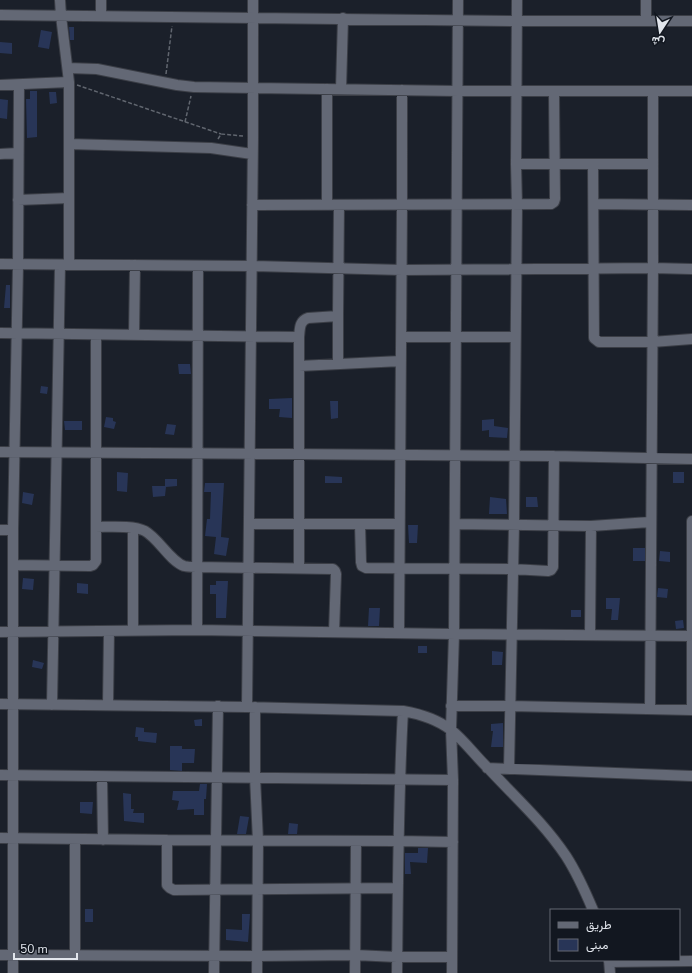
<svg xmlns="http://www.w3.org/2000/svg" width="692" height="973" font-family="'Nunito Sans',Vazirmatn,sans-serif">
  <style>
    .building { fill: #283557 }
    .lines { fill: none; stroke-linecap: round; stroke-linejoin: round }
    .minor-casing { stroke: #3b3e46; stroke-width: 12 }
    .path { stroke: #61666f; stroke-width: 1.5; stroke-dasharray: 4 2; stroke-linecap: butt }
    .minor { stroke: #636875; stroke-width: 10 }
  </style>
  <rect width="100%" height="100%" fill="#1b202a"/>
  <path class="building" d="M69 27H74V40H70Z
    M41 30 52 32 49 49 38 47Z
    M0 42 12 43V54L0 53Z
    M30 91H37V137L27 138 26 99H30Z
    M49 92H56L57 103 50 104Z
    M0 99 8 100 7 119 0 118Z
    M6 285H10V308H4Z
    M178 364H190L191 374H179Z
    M41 386 48 387 47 394 40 393Z
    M292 398V418L279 417 280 409H269V399Z
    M330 401H338V418L331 419Z
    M106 417 113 418V421L116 422 114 429 104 427Z
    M494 419V426L508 428 507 438 489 437V430L482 431V420Z
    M64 421H82V430H65Z
    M167 424 176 425 174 435 165 434Z
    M117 472 128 473 127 492 117 491Z
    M673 472H684V483H673Z
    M325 476 342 477V483H325Z
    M165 479H177V486L166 487 165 496 153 497 152 486H165Z
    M205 483H224L221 537 229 538 226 556 214 554 216 537 205 536 207 519H210L211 492H204Z
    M23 492 34 494 32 505 22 503Z
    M490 497 506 499 507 514H489Z
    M526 497H537L538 507H526Z
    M408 525H418L417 543H409Z
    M633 548H645V561H633Z
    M660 551 670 552V562L659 561Z
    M23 578 34 579 33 590 22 589Z
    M216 581H228L226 618H216V594H210V585H216Z
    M77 583 88 584V594L77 593Z
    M658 588 668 589 667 598 657 597Z
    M606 598H620L618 620H611L612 609H606Z
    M369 608H380L379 626H368Z
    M571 610H581V617H571Z
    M683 620 684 628 676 629 675 621Z
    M418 646H427V653H418Z
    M492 651 503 652 502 665H492Z
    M33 660 44 663 42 669 32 667Z
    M202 719V726H195L194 720Z
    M503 723V747H491L493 731H491V724Z
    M136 727 144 728V732L157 733 156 743 138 741V737H135Z
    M170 746H182V749H195L194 763H182V771L170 770Z
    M200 784H207L206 799H204V815H194V809L177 810 179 801 172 800 173 791H199Z
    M123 793 131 794V809H134L133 813H144V823L124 821Z
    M80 802H93L92 814 80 813Z
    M240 816 249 817 246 834H237Z
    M289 823 298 824 297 834H288Z
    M418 848H428L427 863 410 862 411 874H405V853H418Z
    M85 909H93V922H85Z
    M242 914H250L248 942 226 940V929L242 930Z"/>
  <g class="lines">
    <g class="minor-casing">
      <path id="minor" d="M60 0 61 16 69 82V265
        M0 15 517 21H692
        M101 16V0
        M646 21V0
        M68 68 97 69 177 85 194 87 457 91H692
        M0 85 69 82
        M341 89 343 18
        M69 144 211 148 252 154
        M0 154 18 153
        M516 164H653
        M593 164 594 338 599 342H652L692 339
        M18 200 69 198
        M594 204 692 205
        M252 205 551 204 554 202 555 199 554 92
        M327 205V89
        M0 264 252 266 402 270 653 268 692 269
        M0 333 299 337
        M134 335 135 265
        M402 337H515
        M338 363V316L339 205
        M299 366 401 361
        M0 452 554 456 692 459
        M249 524H399
        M360 524 361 562 362 566 366 568 512 569 548 571 551 570 553 567 554 456
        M455 524 591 526 650 522
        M96 527C110 527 133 525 145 531 159 539 170 561 184 566 188 567 192 567 196 567L333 569 335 571 336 574 334 632
        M133 528V631
        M0 530H13
        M13 565 90 566 93 565 96 561V335
        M299 568V337C300 329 299 321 308 318L338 316
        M197 630 198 266
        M0 632 197 630 454 634 692 636
        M399 633 402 205V90
        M590 635 591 526
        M0 704 247 707 403 711C420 714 437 719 451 730 465 741 476 757 489 769 515 797 544 823 566 856 577 873 585 891 593 910
        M52 705 60 265
        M108 705 109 631
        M451 706H510L692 710
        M247 707 253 137V0
        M255 707V777L258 841 257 973
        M650 709 653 268V92
        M692 710V521
        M487 768 692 776
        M509 769 514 525 517 205 516 164 517 0
        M0 775 453 780
        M102 777 103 840
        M0 838 167 840
        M397 888 174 890 170 888 167 885V840L398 841 453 842
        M0 955 257 956 355 955 397 957H452
        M75 955V839
        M609 960 610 973
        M609 962 692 961
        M13 973V530L18 265 19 85
        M214 973 218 706
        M355 973 356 841
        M397 973C398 886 398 799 403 711
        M452 973 453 780 451 729 454 634 458 0"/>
    </g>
    <path class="path" d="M166 74 172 26
      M77 85 221 134
      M185 122 191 96
      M218 139 221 134 243 136"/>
    <use href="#minor" class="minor"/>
  </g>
  <rect x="550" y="909" width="130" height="52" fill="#121720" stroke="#656972"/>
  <rect x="558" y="922" width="20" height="6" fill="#636875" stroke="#656972"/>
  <text x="586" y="929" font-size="12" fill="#e1e5ec">طريق</text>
  <rect x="558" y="939" width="20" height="12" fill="#283557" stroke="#656972"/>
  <text x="586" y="949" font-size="12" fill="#e1e5ec">مبنى</text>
  <g transform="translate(660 32) rotate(192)" stroke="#121720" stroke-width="3" paint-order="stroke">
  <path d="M0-3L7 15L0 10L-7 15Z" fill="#e1e5ec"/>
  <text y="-6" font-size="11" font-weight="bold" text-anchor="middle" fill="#e1e5ec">ش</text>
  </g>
  <path d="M14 953v6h63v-6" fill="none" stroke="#e1e5ec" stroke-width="2"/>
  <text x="20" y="953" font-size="12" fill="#e1e5ec" stroke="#121720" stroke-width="3" paint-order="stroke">50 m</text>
</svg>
